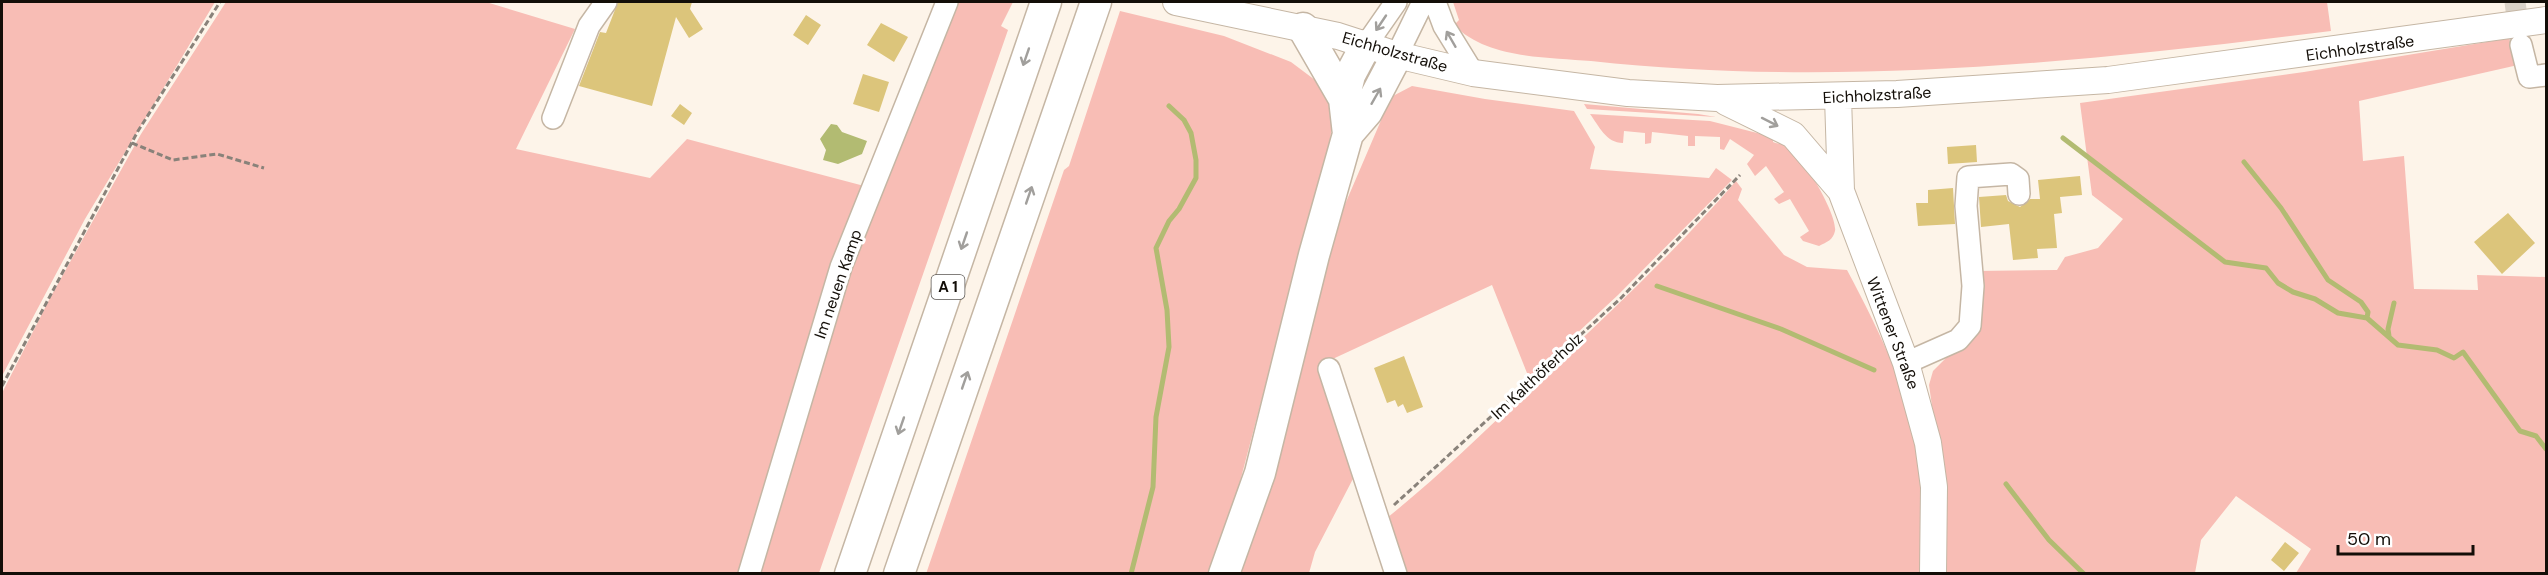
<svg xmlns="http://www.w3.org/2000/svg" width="2548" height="575" font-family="'DM Sans',sans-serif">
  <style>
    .green { fill: #f8bdb5 }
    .water { fill: #b2bb72 }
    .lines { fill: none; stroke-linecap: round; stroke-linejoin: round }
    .stream { stroke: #b2bb72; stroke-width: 5 }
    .building { fill: #dcc57b }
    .minor-tunnel { stroke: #dad2c7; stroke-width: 21; stroke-dasharray: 21 10; stroke-linecap: butt }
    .minor-casing { stroke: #c5b6a4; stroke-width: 24 }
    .major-casing { stroke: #c5b6a4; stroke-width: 28 }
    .highway-casing { stroke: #c5b6a4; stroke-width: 33 }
    .path { stroke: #89827a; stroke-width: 3; stroke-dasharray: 6 3; stroke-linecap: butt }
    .minor { stroke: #fff; stroke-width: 21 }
    .major { stroke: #fff; stroke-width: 26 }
    .highway { stroke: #fff; stroke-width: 30 }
    .oneway { stroke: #a19f9c }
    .labels { text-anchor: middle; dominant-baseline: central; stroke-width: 6; stroke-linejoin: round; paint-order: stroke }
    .shield { fill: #fff; stroke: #5a5652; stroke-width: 1.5 }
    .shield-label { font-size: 15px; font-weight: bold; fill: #130e08 }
    .street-label { font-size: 16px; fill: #130e08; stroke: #fff }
  </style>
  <rect width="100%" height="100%" fill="#fdf4e9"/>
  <path class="green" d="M2 2H215L85 219 2 376Z
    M226 2H486L575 29 516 149 650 178 687 139 868 187 743 573 2 574V393L49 300 141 134Z
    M959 2H1013L1001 26 1008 30 819 573 757 574 850 262 946 26Z
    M1453 2H2327L2331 31C2085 62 1838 88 1591 61 1547 57 1487 59 1454 25L1459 20Z
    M1120 11 1224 36 1291 62 1315 80 1334 111 1330 140 1227 531 1209 573 926 574 1064 170 1069 166Z
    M2511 38 2518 65 2359 101 2363 161 2404 156 2414 289 2478 290 2477 275 2546 277V573H2296L2311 549 2236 496 2201 540 2195 573H1943L1947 510 1929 385 1933 371 1951 353 1976 271 2057 270 2065 257 2098 248 2123 219 2092 195 2080 103 2304 72Z
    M1412 86 1485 99 1574 111 1595 147 1590 169 1709 178 1716 168 1732 180 1618 295 1529 378 1492 285 1324 363 1357 471 1315 552 1309 573 1232 574 1331 237 1391 97Z
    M1584 104 1698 114 1716 117 1587 109Z
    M1590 114 1710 121 1773 137V142C1779 145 1782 142 1789 146 1802 155 1838 215 1835 231 1833 240 1827 242 1819 246L1803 241 1800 237 1809 231 1790 199 1779 204 1774 199 1784 192 1766 166 1755 176 1747 164 1754 155 1730 139 1724 150 1720 149V137L1695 136V146H1688V136L1652 132 1651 143 1645 144V133L1624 131 1623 143C1606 143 1599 126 1590 114Z
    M1736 181 1742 189 1738 200 1784 255 1807 267 1847 270C1882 336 1914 401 1923 477 1927 508 1922 542 1921 573H1400L1382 522C1441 475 1493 423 1547 372 1612 310 1678 249 1736 181Z"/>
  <path class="water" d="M831 124 837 125 842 132 867 141 862 154 838 164 823 160 826 150 820 139Z"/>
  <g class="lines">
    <path class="stream" d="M2063 138 2225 262 2266 268 2278 283 2293 292 2315 299 2338 313 2367 318 2398 345 2437 350 2454 358 2463 352 2520 431 2536 436 2546 449
      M2244 162 2281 208 2328 280 2361 302 2368 312 2367 318
      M1657 286 1781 329 1874 370
      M2389 336 2388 329 2394 303
      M2006 484 2049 540 2084 574
      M1131 574 1153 487 1156 417 1169 347 1167 310 1156 248 1169 221 1179 209 1196 178V160L1191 133 1184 120 1169 106"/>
  </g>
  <path class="building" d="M618 2H692L690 9 703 29 689 38 676 17 652 106 579 86 600 32 606 33Z
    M806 15 821 25 808 45 793 35Z
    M881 23 908 37 894 62 867 45Z
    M863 74 889 82 879 112 853 104Z
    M680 104 692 113 684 125 671 116Z
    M1976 145 1977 162 1948 164 1947 147Z
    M2080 176 2082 195 2060 197 2062 213 2054 214 2057 248 2037 249 2038 258 2013 260 2009 224 1981 227 1979 197 2006 195 2008 201 2020 207 2030 199H2040L2038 180Z
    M1953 188 1955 224 1918 226 1916 203H1928V190Z
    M2508 213 2535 243 2502 274 2474 242Z
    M1404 356 1423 407 1407 413 1403 404 1398 407 1395 400 1387 403 1374 368Z
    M2285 542 2299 553 2284 571 2271 560Z"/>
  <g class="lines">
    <path class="minor-tunnel" d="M2515 2 2520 40"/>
    <g class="minor-casing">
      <path id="minor" d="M1435 2 1444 26 1473 73
        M1366 45 1396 2
        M2521 45 2529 77 2546 75
        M1397 55 1423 2
        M553 118 589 26 606 2
        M1906 363 1958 340 1970 326 1973 286 1966 206 1968 177 2011 174 2018 179 2019 194
        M1329 369 1396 574
        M749 574 841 267 947 2"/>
    </g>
    <g class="major-casing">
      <path id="major" d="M1176 2 1338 36 1397 55 1473 73 1628 93 1717 98 1897 94 2108 80 2546 20
        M1838 97 1841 191 1906 363 1928 443 1934 487 1933 574
        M1726 102 1793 135 1841 191"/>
    </g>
    <g class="highway-casing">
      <path id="highway" d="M1344 99 1350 75 1366 45
        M1348 134 1367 112 1397 55
        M850 574 1046 2
        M899 574 1096 2
        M1224 574 1260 473 1314 255 1348 134 1344 99 1303 28"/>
    </g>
    <path class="path" d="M132 143 173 160 217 154 264 168
      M2 386 138 131 220 2
      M1394 505 1621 298 1740 175"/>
    <use href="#minor" class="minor"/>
    <use href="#major" class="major"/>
    <use href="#highway" class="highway"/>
  </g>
  <defs><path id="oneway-shaft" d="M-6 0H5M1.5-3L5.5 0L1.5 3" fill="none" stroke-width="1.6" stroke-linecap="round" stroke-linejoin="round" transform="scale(1.5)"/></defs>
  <g class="oneway">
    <use href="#oneway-shaft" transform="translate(1381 23) rotate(124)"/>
    <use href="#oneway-shaft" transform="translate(1451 39) rotate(-120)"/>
    <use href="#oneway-shaft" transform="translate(1026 57) rotate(109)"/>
    <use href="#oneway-shaft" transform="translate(1376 96) rotate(-60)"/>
    <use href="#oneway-shaft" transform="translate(1770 122) rotate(27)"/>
    <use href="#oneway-shaft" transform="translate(1029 195) rotate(-71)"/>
    <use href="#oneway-shaft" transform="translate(964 241) rotate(109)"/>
    <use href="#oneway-shaft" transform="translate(965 380) rotate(-71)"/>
    <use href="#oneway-shaft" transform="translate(901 426) rotate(109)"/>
  </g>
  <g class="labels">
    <rect class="shield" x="931.5" y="275" width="33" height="24" rx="4.5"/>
    <g class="shield-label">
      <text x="948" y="287">A 1</text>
    </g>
    <g class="street-label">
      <text transform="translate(2360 48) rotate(-8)">Eichholzstraße</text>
      <text transform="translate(1395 52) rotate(16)">Eichholzstraße</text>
      <text transform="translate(1877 95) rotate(-3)">Eichholzstraße</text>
      <text transform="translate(838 284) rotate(-71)">Im neuen Kamp</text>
      <text transform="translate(1893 333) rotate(69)">Wittener Straße</text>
      <text transform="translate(1537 376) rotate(-43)">Im Kalthöferholz</text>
    </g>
  </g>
  <rect width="2548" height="575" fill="none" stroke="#130e08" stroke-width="6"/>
  <path d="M2338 545v9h135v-9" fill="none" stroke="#130e08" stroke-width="3"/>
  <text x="2347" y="545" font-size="18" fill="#130e08" stroke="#ffffff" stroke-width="4.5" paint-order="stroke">50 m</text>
</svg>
